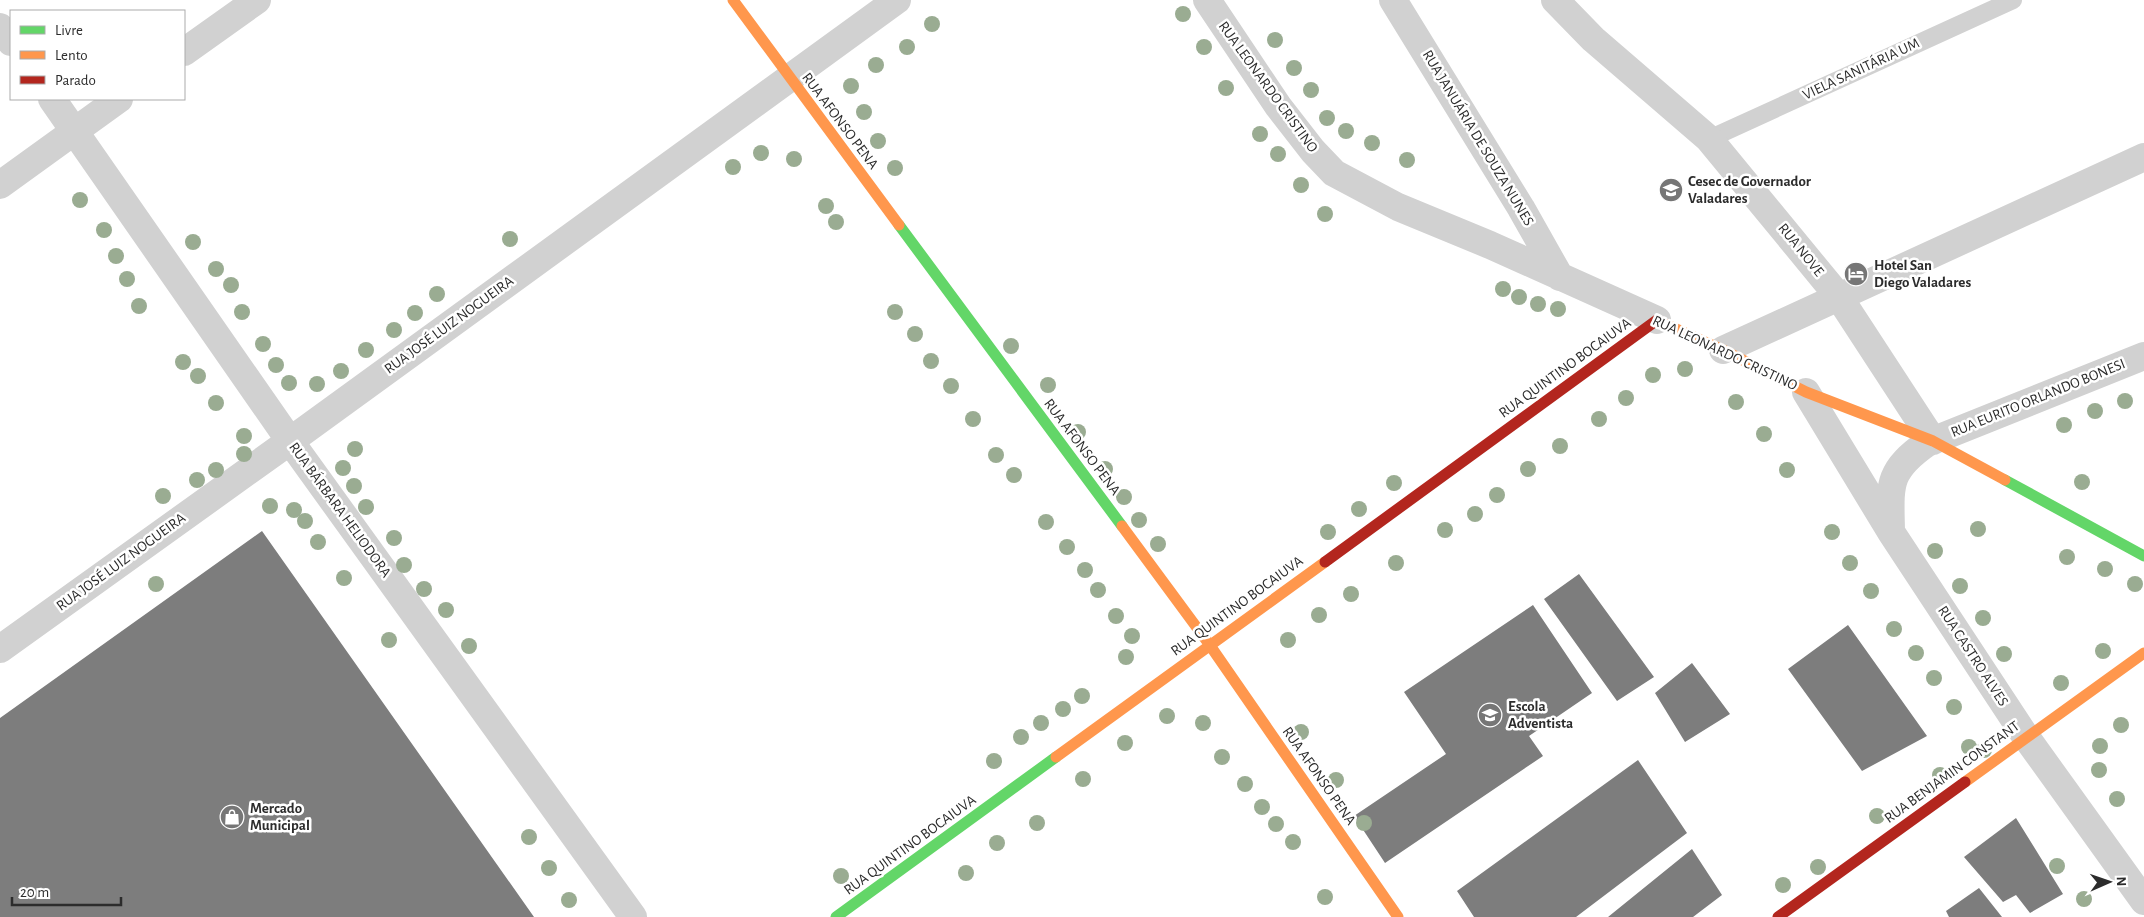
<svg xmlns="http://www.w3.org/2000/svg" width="2144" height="917" font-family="'Alegreya Sans',sans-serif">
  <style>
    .building { fill: #7d7d7d }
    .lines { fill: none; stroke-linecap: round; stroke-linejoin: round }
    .lane { stroke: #d1d1d1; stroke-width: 18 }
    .street { stroke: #d1d1d1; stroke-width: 28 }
    .fast { stroke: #63d668; stroke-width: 11 }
    .slow { stroke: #ff974d; stroke-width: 11 }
    .jam { stroke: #b3261e; stroke-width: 11 }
    .tree { fill: #9aac92 }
    .labels { text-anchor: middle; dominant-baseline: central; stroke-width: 5; stroke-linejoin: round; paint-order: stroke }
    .street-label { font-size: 15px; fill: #2c2c2c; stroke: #fff }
    .poi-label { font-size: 15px; font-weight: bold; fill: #2c2c2c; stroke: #fff; text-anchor: start }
  </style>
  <rect width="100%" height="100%" fill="#fff"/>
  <path class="building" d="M262 531 534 917H0V718Z
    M1579 574 1654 677 1617 701 1544 599Z
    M1533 605 1592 693 1529 736 1543 756 1385 863 1354 816 1446 754 1404 692Z
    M1848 625 1927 736 1862 771 1788 669Z
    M1692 663 1730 714 1685 742 1655 693Z
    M1638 760 1687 833 1576 917H1474L1457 891Z
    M2016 818 2063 894 2030 913 2016 895 2003 902 1964 857Z
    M1692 849 1722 895 1693 917H1608Z
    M1979 888 2002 917H1949L1946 911Z"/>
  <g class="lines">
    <path class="lane" d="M1709 139 2013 0"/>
    <path class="street" d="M1207 0 1278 106 1313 151 1334 173 1398 207 1490 245 1657 320
      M1393 0 1521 208 1560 277
      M1555 0 1593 39 1709 139 1839 297 1933 441
      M0 27 11 42
      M184 52 257 0
      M52 99 290 441 633 917
      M0 185 119 99
      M1723 350 2144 157
      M1806 392 1891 532 2026 737 2144 901
      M1891 530C1890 485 1887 471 1927 443L2144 356
      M0 649 290 441 897 0"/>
    <path class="fast" d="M899 225 1122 526
      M2005 480 2144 556
      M836 917 1056 757"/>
    <path class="slow" d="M733 0 899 225
      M1663 323 1723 350 1806 392 1933 441 2005 480
      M1122 526 1209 644 1398 917
      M1056 757 1325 562
      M1965 782 2144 653"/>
    <path class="jam" d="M1325 562 1657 320 1663 323
      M1778 917 1965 782"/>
  </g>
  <g class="tree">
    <circle cx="1183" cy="14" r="8"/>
    <circle cx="932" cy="24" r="8"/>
    <circle cx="1275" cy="40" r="8"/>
    <circle cx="907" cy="47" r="8"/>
    <circle cx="1204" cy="47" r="8"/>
    <circle cx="876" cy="65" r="8"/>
    <circle cx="1294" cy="68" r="8"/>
    <circle cx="851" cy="86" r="8"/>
    <circle cx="1226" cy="88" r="8"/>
    <circle cx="1311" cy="90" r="8"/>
    <circle cx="864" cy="112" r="8"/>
    <circle cx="1327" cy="118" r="8"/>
    <circle cx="1346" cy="131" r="8"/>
    <circle cx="1260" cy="134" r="8"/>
    <circle cx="878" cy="141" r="8"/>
    <circle cx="1372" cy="143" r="8"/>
    <circle cx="761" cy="153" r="8"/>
    <circle cx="1278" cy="154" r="8"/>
    <circle cx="794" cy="159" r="8"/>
    <circle cx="1407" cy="160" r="8"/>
    <circle cx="733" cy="167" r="8"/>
    <circle cx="895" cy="168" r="8"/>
    <circle cx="1301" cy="185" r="8"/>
    <circle cx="80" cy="200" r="8"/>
    <circle cx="826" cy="206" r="8"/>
    <circle cx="1325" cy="214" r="8"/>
    <circle cx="836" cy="222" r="8"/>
    <circle cx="104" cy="230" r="8"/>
    <circle cx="510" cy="239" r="8"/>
    <circle cx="193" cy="242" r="8"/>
    <circle cx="116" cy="256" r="8"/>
    <circle cx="216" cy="269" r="8"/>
    <circle cx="127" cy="279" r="8"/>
    <circle cx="231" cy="285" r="8"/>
    <circle cx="1503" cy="289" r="8"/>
    <circle cx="437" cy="294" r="8"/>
    <circle cx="1519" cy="297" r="8"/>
    <circle cx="1538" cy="304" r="8"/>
    <circle cx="139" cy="306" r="8"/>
    <circle cx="1558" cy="309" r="8"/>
    <circle cx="242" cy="312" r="8"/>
    <circle cx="895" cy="312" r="8"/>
    <circle cx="415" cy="313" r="8"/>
    <circle cx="394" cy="330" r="8"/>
    <circle cx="915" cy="334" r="8"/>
    <circle cx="263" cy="344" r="8"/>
    <circle cx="1011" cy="346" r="8"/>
    <circle cx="366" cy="350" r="8"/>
    <circle cx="931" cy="361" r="8"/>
    <circle cx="183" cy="362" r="8"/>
    <circle cx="276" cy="365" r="8"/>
    <circle cx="1685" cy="369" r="8"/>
    <circle cx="341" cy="371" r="8"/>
    <circle cx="1653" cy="375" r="8"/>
    <circle cx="198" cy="376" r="8"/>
    <circle cx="289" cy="383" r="8"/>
    <circle cx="317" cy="384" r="8"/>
    <circle cx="1048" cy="385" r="8"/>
    <circle cx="951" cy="386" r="8"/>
    <circle cx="1626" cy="398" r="8"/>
    <circle cx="2125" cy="401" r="8"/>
    <circle cx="1736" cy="402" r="8"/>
    <circle cx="216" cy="403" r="8"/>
    <circle cx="2095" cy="411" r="8"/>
    <circle cx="973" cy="419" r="8"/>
    <circle cx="1599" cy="419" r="8"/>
    <circle cx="2064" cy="425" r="8"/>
    <circle cx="1078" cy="432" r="8"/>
    <circle cx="1764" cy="434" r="8"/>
    <circle cx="244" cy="436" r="8"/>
    <circle cx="1560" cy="446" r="8"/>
    <circle cx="355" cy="449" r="8"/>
    <circle cx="244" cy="454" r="8"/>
    <circle cx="996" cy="455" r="8"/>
    <circle cx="343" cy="468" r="8"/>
    <circle cx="1105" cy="469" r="8"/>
    <circle cx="1528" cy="469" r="8"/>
    <circle cx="216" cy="470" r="8"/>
    <circle cx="1787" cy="470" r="8"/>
    <circle cx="1014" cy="475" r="8"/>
    <circle cx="197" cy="480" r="8"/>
    <circle cx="2082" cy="482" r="8"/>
    <circle cx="1394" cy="483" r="8"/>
    <circle cx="354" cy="486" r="8"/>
    <circle cx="1497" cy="495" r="8"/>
    <circle cx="163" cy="496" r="8"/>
    <circle cx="1124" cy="497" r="8"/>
    <circle cx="270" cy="506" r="8"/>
    <circle cx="366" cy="507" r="8"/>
    <circle cx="1359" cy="509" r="8"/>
    <circle cx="294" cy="510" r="8"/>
    <circle cx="1475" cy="514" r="8"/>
    <circle cx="1139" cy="520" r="8"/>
    <circle cx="305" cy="521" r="8"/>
    <circle cx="1046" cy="522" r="8"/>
    <circle cx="1978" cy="529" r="8"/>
    <circle cx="1445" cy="530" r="8"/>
    <circle cx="1328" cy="532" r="8"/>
    <circle cx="1832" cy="532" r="8"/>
    <circle cx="394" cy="538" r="8"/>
    <circle cx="318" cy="542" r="8"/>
    <circle cx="1158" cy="544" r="8"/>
    <circle cx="1067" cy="547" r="8"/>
    <circle cx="1935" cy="551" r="8"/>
    <circle cx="2067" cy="557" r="8"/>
    <circle cx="1396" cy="563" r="8"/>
    <circle cx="1850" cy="563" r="8"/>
    <circle cx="404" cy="565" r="8"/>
    <circle cx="2105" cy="569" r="8"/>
    <circle cx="1085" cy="570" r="8"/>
    <circle cx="344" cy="578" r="8"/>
    <circle cx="156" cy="584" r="8"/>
    <circle cx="2135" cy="584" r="8"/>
    <circle cx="1960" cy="586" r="8"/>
    <circle cx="424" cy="589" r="8"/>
    <circle cx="1098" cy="590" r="8"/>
    <circle cx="1871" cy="591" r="8"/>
    <circle cx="1351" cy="594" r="8"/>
    <circle cx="446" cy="610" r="8"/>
    <circle cx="1319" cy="615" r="8"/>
    <circle cx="1116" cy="616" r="8"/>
    <circle cx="1983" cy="618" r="8"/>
    <circle cx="1894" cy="629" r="8"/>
    <circle cx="1132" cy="636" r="8"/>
    <circle cx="389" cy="640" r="8"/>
    <circle cx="1288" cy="640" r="8"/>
    <circle cx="469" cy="646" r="8"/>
    <circle cx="2103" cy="651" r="8"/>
    <circle cx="1916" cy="653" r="8"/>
    <circle cx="2004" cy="654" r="8"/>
    <circle cx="1126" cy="657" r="8"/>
    <circle cx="1934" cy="678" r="8"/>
    <circle cx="2061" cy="683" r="8"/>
    <circle cx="1082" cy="696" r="8"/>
    <circle cx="1954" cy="707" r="8"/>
    <circle cx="1063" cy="709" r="8"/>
    <circle cx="1167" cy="716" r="8"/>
    <circle cx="1041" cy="723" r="8"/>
    <circle cx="1203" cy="723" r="8"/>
    <circle cx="2121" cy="725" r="8"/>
    <circle cx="1301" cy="732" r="8"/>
    <circle cx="1021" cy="737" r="8"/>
    <circle cx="1125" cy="743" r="8"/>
    <circle cx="2100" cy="746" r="8"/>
    <circle cx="1969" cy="747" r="8"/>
    <circle cx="1984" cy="750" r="8"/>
    <circle cx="1222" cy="757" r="8"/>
    <circle cx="994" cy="761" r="8"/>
    <circle cx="2099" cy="770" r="8"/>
    <circle cx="1940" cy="775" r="8"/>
    <circle cx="1083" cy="779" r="8"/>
    <circle cx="1336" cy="780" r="8"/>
    <circle cx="1245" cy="784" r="8"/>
    <circle cx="2117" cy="799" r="8"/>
    <circle cx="1262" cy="807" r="8"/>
    <circle cx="1877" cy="816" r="8"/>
    <circle cx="1037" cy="823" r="8"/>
    <circle cx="1364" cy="823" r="8"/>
    <circle cx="1276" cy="824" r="8"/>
    <circle cx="529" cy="837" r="8"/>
    <circle cx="1293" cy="842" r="8"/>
    <circle cx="997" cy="843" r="8"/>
    <circle cx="2057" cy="866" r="8"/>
    <circle cx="1818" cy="867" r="8"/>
    <circle cx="549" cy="868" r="8"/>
    <circle cx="966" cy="873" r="8"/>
    <circle cx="841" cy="876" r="8"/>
    <circle cx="1783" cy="885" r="8"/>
    <circle cx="1325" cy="897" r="8"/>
    <circle cx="2084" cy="899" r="8"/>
    <circle cx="569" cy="900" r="8"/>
  </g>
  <defs>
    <g id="school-disc" transform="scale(1.25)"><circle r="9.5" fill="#767676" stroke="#fff"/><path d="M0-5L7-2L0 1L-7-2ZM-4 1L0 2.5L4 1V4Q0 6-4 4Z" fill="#fff"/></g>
    <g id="hotel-disc" transform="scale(1.25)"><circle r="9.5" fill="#767676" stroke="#fff"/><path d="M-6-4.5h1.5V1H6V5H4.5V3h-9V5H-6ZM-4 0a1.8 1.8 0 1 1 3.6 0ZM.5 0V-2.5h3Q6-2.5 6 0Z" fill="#fff"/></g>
    <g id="shop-disc" transform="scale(1.25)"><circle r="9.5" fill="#767676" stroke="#fff"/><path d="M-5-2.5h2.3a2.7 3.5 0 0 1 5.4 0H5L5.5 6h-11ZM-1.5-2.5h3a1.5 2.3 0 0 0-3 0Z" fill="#fff"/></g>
  </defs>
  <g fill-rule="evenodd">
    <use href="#school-disc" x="1671" y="190"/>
    <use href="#hotel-disc" x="1856" y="274"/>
    <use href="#school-disc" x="1490" y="715"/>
    <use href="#shop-disc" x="232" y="817"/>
  </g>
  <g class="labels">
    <g class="street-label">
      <text transform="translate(1861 69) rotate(-25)">VIELA SANITÁRIA UM</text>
      <text transform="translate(1268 87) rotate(54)">RUA LEONARDO CRISTINO</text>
      <text transform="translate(840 121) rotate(53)">RUA AFONSO PENA</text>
      <text transform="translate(1478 138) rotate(59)">RUA JANUÁRIA DE SOUZA NUNES</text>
      <text transform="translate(1801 250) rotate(51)">RUA NOVE</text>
      <text transform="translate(449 325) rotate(-36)">RUA JOSÉ LUIZ NOGUEIRA</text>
      <text transform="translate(1725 353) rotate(25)">RUA LEONARDO CRISTINO</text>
      <text transform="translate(1565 368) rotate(-36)">RUA QUINTINO BOCAIUVA</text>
      <text transform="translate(2038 398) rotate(-22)">RUA EURITO ORLANDO BONESI</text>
      <text transform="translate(1082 447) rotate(53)">RUA AFONSO PENA</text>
      <text transform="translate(340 510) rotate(54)">RUA BÁRBARA HELIODORA</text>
      <text transform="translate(121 562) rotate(-36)">RUA JOSÉ LUIZ NOGUEIRA</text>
      <text transform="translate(1237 606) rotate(-36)">RUA QUINTINO BOCAIUVA</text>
      <text transform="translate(1973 656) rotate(57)">RUA CASTRO ALVES</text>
      <text transform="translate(1952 772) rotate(-36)">RUA BENJAMIN CONSTANT</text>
      <text transform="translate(1319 776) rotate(55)">RUA AFONSO PENA</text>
      <text transform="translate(910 845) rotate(-36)">RUA QUINTINO BOCAIUVA</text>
    </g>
    <g class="poi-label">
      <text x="1688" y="181">Cesec de Governador<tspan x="1688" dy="17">Valadares</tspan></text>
      <text x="1874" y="265">Hotel San<tspan x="1874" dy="17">Diego Valadares</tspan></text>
      <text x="1508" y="706">Escola<tspan x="1508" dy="17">Adventista</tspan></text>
      <text x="250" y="808">Mercado<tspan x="250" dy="17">Municipal</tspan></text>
    </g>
  </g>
  <rect x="10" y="10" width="175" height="90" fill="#ffffff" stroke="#ababab"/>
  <rect x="20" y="26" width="25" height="8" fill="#63d668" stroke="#ababab"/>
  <text x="55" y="35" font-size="15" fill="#2c2c2c">Livre</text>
  <rect x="20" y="51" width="25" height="8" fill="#ff974d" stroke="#ababab"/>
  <text x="55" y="60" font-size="15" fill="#2c2c2c">Lento</text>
  <rect x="20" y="76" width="25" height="8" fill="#b3261e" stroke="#ababab"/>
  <text x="55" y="85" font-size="15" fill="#2c2c2c">Parado</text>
  <g transform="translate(2109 882) rotate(88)" stroke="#ffffff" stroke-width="4" paint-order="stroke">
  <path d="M0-4L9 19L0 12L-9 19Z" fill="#2c2c2c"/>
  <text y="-8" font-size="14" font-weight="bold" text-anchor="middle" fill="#2c2c2c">N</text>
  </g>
  <path d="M12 897v8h109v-8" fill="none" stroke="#2c2c2c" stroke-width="2.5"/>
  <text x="20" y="897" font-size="15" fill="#2c2c2c" stroke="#ffffff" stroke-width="4" paint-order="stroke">20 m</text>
</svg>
